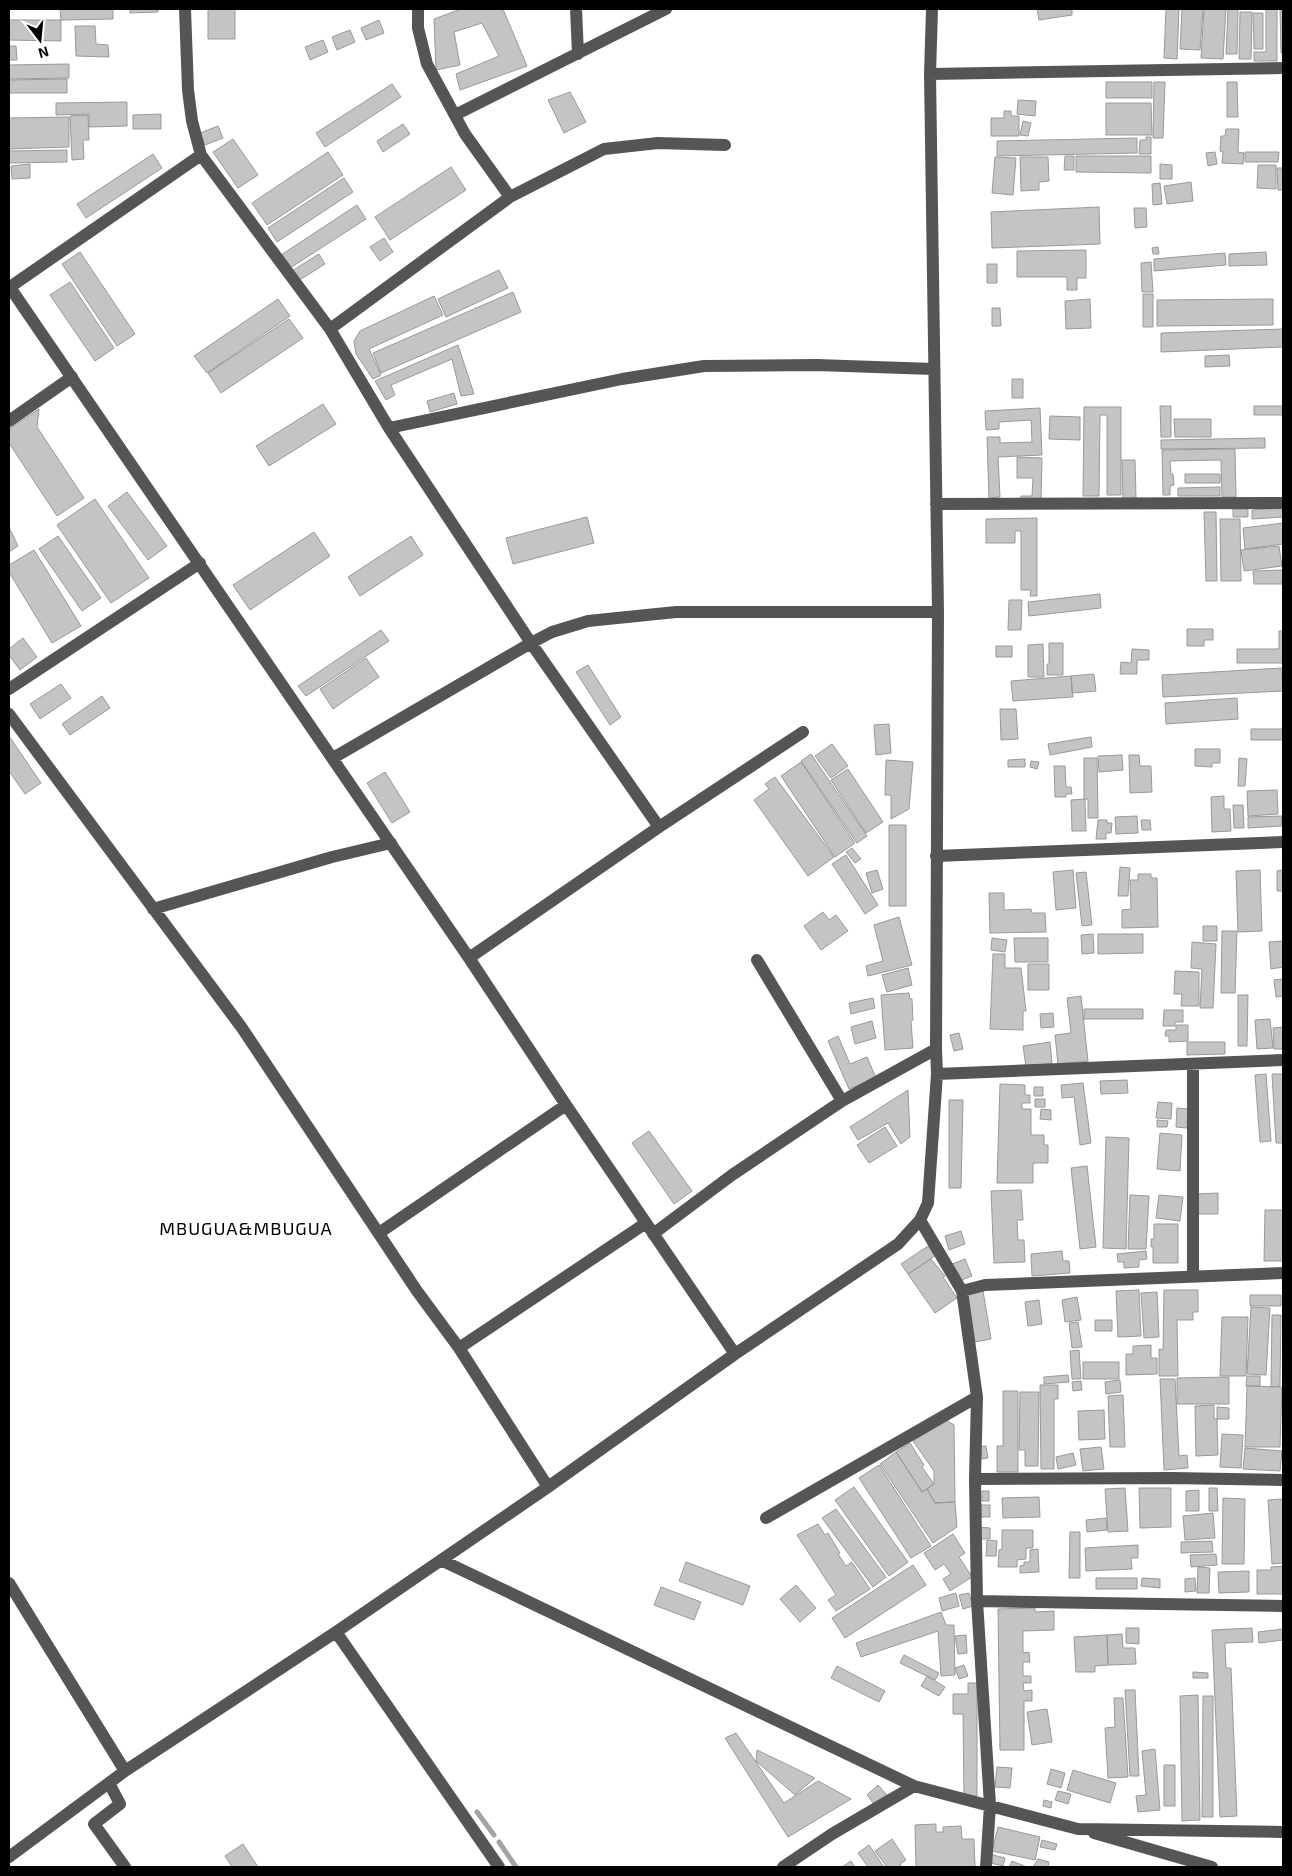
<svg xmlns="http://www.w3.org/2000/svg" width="1292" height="1876" font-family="'Exo 2',sans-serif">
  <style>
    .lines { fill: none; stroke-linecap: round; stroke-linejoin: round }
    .stream { stroke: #a3a3a3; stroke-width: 5 }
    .building { fill: #c4c4c4; stroke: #999 }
    .minor { stroke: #555; stroke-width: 12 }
    .labels { text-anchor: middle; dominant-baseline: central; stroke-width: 4.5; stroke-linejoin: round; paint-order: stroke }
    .quarter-label { font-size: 18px; letter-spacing: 1px; fill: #000; stroke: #fff }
  </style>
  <rect width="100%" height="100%" fill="#fff"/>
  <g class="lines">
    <path class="stream" d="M477 1812 494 1835
      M499 1842 516 1867"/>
  </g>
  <path class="building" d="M60 9H113V19L61 20Z
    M130 9H158V12L130 13Z
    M208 9H235V39H208Z
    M461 9H503L527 66 460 90 456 74 499 56 482 23 454 32 460 65 436 70 434 19Z
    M1037 9H1072V15L1039 20Z
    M1166 9H1179L1177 59 1164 58Z
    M1182 9H1203L1200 50 1180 49Z
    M1204 9H1226L1223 59 1201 58Z
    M1228 9H1238L1237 54H1226Z
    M1266 9H1277V61H1254V52H1266Z
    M1280 9H1283V53H1281Z
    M1240 12H1252L1251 59H1239Z
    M1253 13H1263V49H1254Z
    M9 20H61V41L9 40Z
    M379 20 384 33 366 40 361 28Z
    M75 26H95L96 44 108 45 109 57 76 56Z
    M350 30 355 42 337 50 332 37Z
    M323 40 328 52 310 60 305 47Z
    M9 46H16L17 60H9Z
    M69 64V78L9 79V65Z
    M67 79V93H9V80Z
    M1106 82H1152V98H1106Z
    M1154 82H1165L1163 138H1153Z
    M1227 82H1237L1238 117H1227Z
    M392 84 401 97 325 147 316 133Z
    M570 92 586 122 564 133 548 100Z
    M1018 100 1036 101 1035 116 1017 114Z
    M127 102V126L89 127V114L56 115V103Z
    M1106 103H1151L1152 135H1106Z
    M1004 111H1011V116H1019V136H991V118H1004Z
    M161 114V129H133V115Z
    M88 115 89 140H83L84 159 72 160 70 116Z
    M69 117V147L9 149V118Z
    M1023 121 1031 123 1028 136 1020 135Z
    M403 124 410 134 383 152 377 141Z
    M218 126 223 138 205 145 200 133Z
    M1226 129H1239L1238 152 1244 153 1243 164 1222 163 1223 152 1220 151 1221 136H1225Z
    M1146 137H1151V154H1139L1140 140H1146Z
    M1137 138V153L997 156V141Z
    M233 139 258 175 238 188 213 152Z
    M67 150V162L9 163V151Z
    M328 152 343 175 267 225 252 203Z
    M1215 152 1217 164 1208 166 1206 153Z
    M1245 152H1279L1278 162H1245Z
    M153 154 162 168 86 218 77 204Z
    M1065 156H1074V170H1064Z
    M1076 156H1151V173L1076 172Z
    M995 157 1016 158 1013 195 992 193Z
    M1020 157H1048L1049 181 1039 182V190L1021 191Z
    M30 164V178L12 179 11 166Z
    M1160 164 1172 165V179H1160Z
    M1258 165H1276V189L1257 188Z
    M451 167 466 190 390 240 375 217Z
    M1277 168H1283V190H1278Z
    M344 178 353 192 277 242 268 228Z
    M1191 182 1193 201 1167 204 1164 186Z
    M1160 183 1162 204 1153 205 1152 184Z
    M357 205 366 219 290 268 281 255Z
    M1099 207 1100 244 992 248 991 212Z
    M1134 208H1146L1147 227 1135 228Z
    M384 238 393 252 380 261 370 247Z
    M1158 247 1159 254H1153L1152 248Z
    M1086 250V278H1077V290H1067V277H1017V251Z
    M80 252 135 334 117 346 62 264Z
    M1266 252 1267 265 1229 266V254Z
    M1225 253 1226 265 1154 271V259Z
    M319 254 325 264 298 281 292 271Z
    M1151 262 1153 292H1142L1141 263Z
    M987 264H997V283H987Z
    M499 270 508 288 446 317 438 299Z
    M70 282 114 348 95 361 50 295Z
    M513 292 521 312 381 373 373 353Z
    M1143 294H1153V327H1143Z
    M434 296 443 315 369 349 381 375 373 379 356 354 354 341 360 331Z
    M278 299 290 316 207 373 194 356Z
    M1090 299 1091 328 1066 329 1065 301Z
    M1273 299V325L1157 326V300Z
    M992 308H1000L1001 326H992Z
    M289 319 303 338 221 393 208 373Z
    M1283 329V347L1161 352V333Z
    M458 345 474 394 461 396 452 359 391 385 395 395 386 400 375 381Z
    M1229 355 1230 366 1205 367V356Z
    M1012 379H1023V398H1012Z
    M454 393 457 404 430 412 427 401Z
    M323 404 336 424 269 466 256 446Z
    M1160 406H1171V437H1161Z
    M1254 406H1283V415H1254Z
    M1084 407H1121V495H1107V415H1100L1099 496H1083Z
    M1040 408 1042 455 998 457 1000 497 989 498 987 437H1000V443L1032 442 1031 420 999 422V429L986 430 985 411Z
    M39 409 37 427 84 498 57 516 9 443V429Z
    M1050 416 1080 417V440L1049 439Z
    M1174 419H1211V437H1175Z
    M1265 438V448L1161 449V440Z
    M1235 449 1236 497H1222L1221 460 1170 461 1171 474H1173L1174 485 1170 486V495H1163L1162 450Z
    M1017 457 1042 458 1041 502H1021V496H1032L1033 478H1017Z
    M1122 460H1135L1136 498 1123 499Z
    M1185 474H1220V483H1185Z
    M1220 487V496H1178V488Z
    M127 492 167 546 148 560 108 506Z
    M95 499 149 578 111 603 57 525Z
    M1283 508V517L1252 519V510Z
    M1233 509H1248V517H1233Z
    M1204 512H1216L1217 581H1206Z
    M587 517 594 543 513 564 506 538Z
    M1037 518V596H1030L1031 590H1021V531H1015V543H986V519Z
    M1220 519H1240L1241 581H1221Z
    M1283 523V544L1245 549 1243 528Z
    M9 527 18 546 9 552Z
    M314 532 330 556 250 610 233 585Z
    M58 536 101 598 82 611 39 549Z
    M411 536 423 555 360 596 348 577Z
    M1279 546 1282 566 1244 571 1241 550Z
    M34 550 81 626 52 643 9 572V565Z
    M1283 570V584H1254L1253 571Z
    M1100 594 1101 608 1029 616 1028 602Z
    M1009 600H1022L1021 630H1008Z
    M1187 629H1213V640H1204V646H1187Z
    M381 630 389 641 306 696 298 686Z
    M1279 631H1283V663H1237V649H1279Z
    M23 638 37 657 20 670 9 655V649Z
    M1049 643H1063V675H1047V664H1049Z
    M1043 644 1044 677H1028V645Z
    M996 646H1012V657H996Z
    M1132 649 1149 650V660H1137V674H1120L1121 662 1131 663Z
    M366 658 379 677 333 709 320 689Z
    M588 665 621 717 610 725 576 672Z
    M1282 668 1283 691 1163 697 1162 675Z
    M1094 674 1096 691 1072 693 1071 676Z
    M1071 676 1073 697 1013 701 1011 681Z
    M61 684 71 698 40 719 30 704Z
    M102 696 110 708 70 735 62 724Z
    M1237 698 1238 719 1166 724 1165 703Z
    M1000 709H1016L1018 739 1001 740Z
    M889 724 891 753 876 755 874 725Z
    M1251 729H1283V740H1251Z
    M9 736 41 783 25 794 9 771Z
    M1091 737 1092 747 1050 755 1048 744Z
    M832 744 848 766 831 778 815 756Z
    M1195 749H1220V763H1212V767L1195 766Z
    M811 754 867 836 857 843 801 761Z
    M1122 755 1123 770 1099 772 1098 756Z
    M1129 755H1139L1140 766H1151L1152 792 1130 793Z
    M1084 758H1097L1098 818H1088V799H1084Z
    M1239 758 1247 759 1245 786H1238Z
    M1025 759V767H1008V760Z
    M886 760 913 762 909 809 891 819V795H885Z
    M1031 761 1039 762 1037 769 1030 767Z
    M801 762 855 843 835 857 781 776Z
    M1054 766H1065L1066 787H1071L1072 794H1066V797H1055Z
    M848 769 883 822 866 833 831 780Z
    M385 772 410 812 392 823 367 783Z
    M775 777 834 857 808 876 754 800 769 789 765 784Z
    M1277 790 1278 814 1248 816 1247 791Z
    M1224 796V809H1230L1231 831 1212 832 1211 797Z
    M1085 799 1086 831H1072L1071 800Z
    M1233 805H1243L1244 828H1234Z
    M1137 816 1138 833 1116 834 1115 817Z
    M1282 816V826L1248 828V817Z
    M1098 820H1107V823H1112L1111 833H1106V839H1096Z
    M1141 820H1150L1151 830H1142Z
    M889 825H906V906H889Z
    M852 848 861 859 855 863 846 852Z
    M846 855 878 905 865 914 832 864Z
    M1120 867 1130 868 1128 896H1118Z
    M877 870 883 889 872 893 866 873Z
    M1073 870 1076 908 1056 910 1053 872Z
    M1260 870 1262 931 1238 932 1236 871Z
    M1283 870V891H1277V871Z
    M1086 872 1092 925 1082 926 1076 873Z
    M1138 874H1151V878H1157L1158 927 1122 928V910L1131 909 1130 880H1138Z
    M989 893H1004V910L1031 909 1032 913H1045L1046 932 990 933Z
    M823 912 829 920 836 915 848 931 821 950 804 926Z
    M899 917 912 965 868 976 866 966 883 961 874 925Z
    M1203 926H1217V941H1203Z
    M1222 931H1237L1235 993H1221Z
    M1093 934 1094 953 1082 954 1081 935Z
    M1098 934H1143V953L1098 954Z
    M992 938 1007 940 1005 952 991 950Z
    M1014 938H1048V962H1015Z
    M1283 941V967L1271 969 1269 942Z
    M1192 942 1216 944 1213 1008H1200L1202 969 1191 968Z
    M993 954H1005V968H1021L1026 1011H1023V1030L990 1029Z
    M1028 964H1049V990H1028Z
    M908 968 912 985 887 992 882 975Z
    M1175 971 1199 972V1006H1181L1182 994H1174Z
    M1283 979V996L1276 997 1274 980Z
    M909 993 910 999H912L913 1020 911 1021 913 1048 885 1050 881 995Z
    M1238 995H1248L1247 1046H1238Z
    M1081 996 1088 1061 1058 1064 1055 1035 1071 1033 1067 998Z
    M873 998 875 1008 851 1014 849 1003Z
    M1084 1009H1143V1019H1084Z
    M1164 1010H1183V1022H1175V1026H1163Z
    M1053 1013 1054 1027 1041 1028 1040 1014Z
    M1270 1019 1273 1048 1257 1049 1255 1020Z
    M872 1021 876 1038 855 1044 851 1027Z
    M1176 1025H1188V1041L1169 1042V1036H1165L1166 1030H1176Z
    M1283 1027V1049H1274L1273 1028Z
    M959 1033 963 1049 954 1051 950 1035Z
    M838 1036 850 1064 867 1057 876 1078 849 1089 828 1041Z
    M1050 1042 1052 1063 1026 1067 1023 1046Z
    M1187 1042H1225V1054L1187 1055Z
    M1266 1074 1271 1141 1260 1142 1255 1075Z
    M1272 1074H1283V1143H1276Z
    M1127 1080 1128 1093 1101 1094 1100 1081Z
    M1083 1083 1091 1143 1080 1145 1074 1097 1062 1098 1061 1085Z
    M1000 1084 1025 1085V1095H1030V1103H1022V1109H1031V1135H1044V1145H1048V1163H1033V1183H997Z
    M1034 1087H1043V1096H1034Z
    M908 1090 910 1137 901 1144 888 1123 858 1140 850 1127Z
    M1035 1099H1045V1107H1035Z
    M949 1100H963L961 1188H949Z
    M1158 1102 1172 1103 1171 1119 1156 1118Z
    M1177 1108 1188 1109 1187 1128 1176 1127Z
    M1041 1109 1051 1110V1120L1040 1119Z
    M1157 1120 1168 1121 1167 1127H1157Z
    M885 1127 897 1146 869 1163 857 1145Z
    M649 1131 692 1191 674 1204 632 1143Z
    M1160 1133 1182 1135 1180 1171 1157 1169Z
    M1106 1137 1129 1138 1126 1249 1103 1248Z
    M1087 1166 1096 1247 1080 1249 1071 1168Z
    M1021 1190 1023 1220H1017L1018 1240H1024L1025 1262 994 1263 991 1191Z
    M1218 1193V1214H1196L1195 1194Z
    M1130 1195 1149 1196 1146 1249H1128Z
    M1159 1195 1183 1197 1180 1221 1156 1218Z
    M1265 1210H1283V1261H1264Z
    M1154 1224H1178V1263H1153V1247H1151V1239H1154Z
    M961 1231 965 1244 949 1250 945 1236Z
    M928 1246 935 1256 908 1274 901 1264Z
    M1062 1251 1063 1261H1069L1070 1273 1032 1276 1031 1254Z
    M1146 1251 1147 1259 1139 1260V1267L1124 1268V1262H1118L1117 1254Z
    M931 1259 945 1276 943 1277 957 1298 935 1313 908 1274Z
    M965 1259 972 1276 959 1281 952 1264Z
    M1139 1290 1141 1336 1118 1337 1116 1291Z
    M1164 1290H1198V1312H1193V1320H1177L1178 1376H1159V1349L1163 1350Z
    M983 1291 991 1339 975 1342 966 1294Z
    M1157 1292 1159 1337 1144 1338 1141 1293Z
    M1250 1295H1281V1306H1250Z
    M1077 1297 1081 1320 1065 1322 1062 1300Z
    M1039 1300 1042 1324 1028 1326 1025 1302Z
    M1251 1307 1270 1308 1266 1375 1247 1374Z
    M1272 1315H1281L1280 1386 1271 1387Z
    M1222 1317H1248L1246 1376H1220Z
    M1095 1320H1112V1331H1095Z
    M1078 1322 1082 1347 1072 1348 1069 1323Z
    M1151 1345V1358H1157V1374L1126 1375V1354H1133V1346Z
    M1079 1350 1081 1379H1072L1070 1351Z
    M1083 1362H1119V1379H1083Z
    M1068 1375 1069 1382 1044 1384V1377Z
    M1247 1376H1260V1386H1246Z
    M1229 1377V1404H1177V1378Z
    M1160 1379H1175L1179 1456 1187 1455 1188 1468 1164 1470Z
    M1120 1380 1121 1392 1106 1394 1105 1382Z
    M1081 1381 1082 1390 1073 1391 1072 1382Z
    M1040 1385H1058V1399H1054V1469H1041Z
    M1247 1386 1282 1387 1280 1447H1245Z
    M1003 1391H1018V1472H997V1446H1003Z
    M1020 1392H1039L1038 1466H1025V1450H1019Z
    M1123 1395 1125 1447H1110L1108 1396Z
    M1214 1405V1419H1217L1218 1455 1196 1456 1195 1406Z
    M1217 1407 1229 1408V1419H1217Z
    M1104 1410 1105 1439 1079 1440 1078 1411Z
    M946 1420 954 1425 955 1502 935 1503 927 1489 934 1484V1471L913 1441Z
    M1222 1434 1243 1435 1241 1468 1220 1467Z
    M910 1443 924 1465 922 1467 934 1484 922 1492 896 1452Z
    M986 1446 988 1458 979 1459 977 1447Z
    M1101 1447 1104 1469 1083 1471 1080 1449Z
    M1245 1448 1282 1451 1280 1471 1243 1469Z
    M896 1452 922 1492 927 1489 935 1503 955 1502 957 1527 933 1543 880 1464Z
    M1073 1453 1076 1465 1058 1469 1056 1457Z
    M879 1465 931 1546 911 1558 859 1478Z
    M854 1487 908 1562 889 1576 835 1500Z
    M1125 1488 1128 1531 1108 1532 1105 1489Z
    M1139 1488H1171V1527L1140 1528Z
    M1209 1488H1217L1218 1511H1209Z
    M1199 1490V1511H1186V1491Z
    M982 1491H989V1501H982Z
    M1039 1497 1040 1517 1003 1518 1002 1498Z
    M1223 1498 1245 1499 1244 1564H1222Z
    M1283 1499V1563L1272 1564 1268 1500Z
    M981 1505H990V1517H981Z
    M836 1509 886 1577 873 1587 822 1518Z
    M1213 1513 1215 1538 1185 1540 1183 1516Z
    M1106 1518 1107 1530 1087 1532 1086 1520Z
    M818 1524 825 1535 828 1533 840 1553 838 1554 846 1566 852 1562 870 1589 836 1611 828 1600 836 1595 797 1535Z
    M978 1527 990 1528V1539H978Z
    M1002 1530H1033V1548H1026V1559L1017 1560V1567H998L999 1550 1002 1549Z
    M1070 1532H1080V1578H1069Z
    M953 1534 965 1553 959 1557 972 1577 950 1591 943 1579 951 1574 944 1564 935 1570 924 1553Z
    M987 1540 997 1541 996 1556H986Z
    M1212 1541 1213 1552 1181 1553V1542Z
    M1138 1545V1558H1131L1132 1569 1086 1571 1085 1548Z
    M1038 1549 1039 1572 1020 1573V1566L1024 1565V1562H1030V1550Z
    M1216 1554 1217 1565 1191 1567 1190 1555Z
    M686 1562 750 1586 743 1605 679 1581Z
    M913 1565 926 1585 845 1638 832 1618Z
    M1283 1566V1594H1257V1570H1271V1567Z
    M1198 1567 1210 1568 1209 1593H1197Z
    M1249 1571V1592L1219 1593 1218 1572Z
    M1096 1578H1137V1589H1096Z
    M1142 1578 1160 1579V1588L1141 1586Z
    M1195 1578 1196 1591 1185 1592V1579Z
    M796 1585 816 1608 800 1622 780 1599Z
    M661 1587 701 1602 694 1620 654 1605Z
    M956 1593 959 1606 942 1611 939 1598Z
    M969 1593 973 1606 963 1609 959 1595Z
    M1035 1608V1612L1054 1611V1630L1023 1631V1653L1029 1652 1030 1662H1023V1676H1031V1683H1023L1024 1691 1032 1690V1701H1024V1750H1000L998 1609Z
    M941 1612 946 1625H954L955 1675 941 1676 938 1631 861 1657 856 1643Z
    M1126 1628H1139V1644L1126 1643Z
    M1252 1628 1253 1642 1225 1643 1226 1668H1231L1237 1816 1220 1817 1212 1630Z
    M1283 1629V1640L1259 1643 1258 1632Z
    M1122 1634 1123 1648H1135L1136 1664 1108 1665 1107 1635Z
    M966 1635 967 1653 958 1654 955 1636Z
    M1107 1635 1108 1665 1095 1666V1672H1076L1074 1637Z
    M904 1655 939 1673 935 1680 900 1663Z
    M964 1665 968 1676 959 1679 955 1668Z
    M837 1666 885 1691 879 1702 831 1678Z
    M1193 1672 1208 1673V1678H1193Z
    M927 1676 945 1687 939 1696 921 1686Z
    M968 1683H977V1796H964L963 1714H953V1694H968Z
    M1125 1690H1135L1139 1776H1130Z
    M1198 1695 1200 1820 1182 1821 1180 1696Z
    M1203 1696H1213V1817H1202Z
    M1114 1698H1123L1128 1777 1108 1778 1105 1728 1115 1727Z
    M1047 1709 1052 1742 1032 1745 1027 1712Z
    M736 1733 784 1803 818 1781 851 1799 788 1837 725 1738Z
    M1155 1749 1160 1810 1138 1812 1136 1796 1146 1795 1142 1751Z
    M757 1750 815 1778 795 1795 756 1761Z
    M1164 1765H1175V1806H1164Z
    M997 1767 1012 1768 1010 1788 995 1787Z
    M1051 1769 1065 1773 1061 1788 1047 1784Z
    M1073 1770 1116 1783 1110 1803 1067 1790Z
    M878 1785 887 1795 875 1805 867 1795Z
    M1058 1791 1071 1794 1068 1804 1055 1800Z
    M1044 1800 1052 1802 1051 1808 1043 1806Z
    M936 1824V1832H943V1827L961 1826 962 1839H974L975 1867H916L915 1825Z
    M998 1827 1040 1837 1035 1860 992 1851Z
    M892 1839 906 1860 900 1864 902 1867H887L875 1851Z
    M1042 1840 1057 1844 1055 1850 1040 1847Z
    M243 1844 258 1867H232L225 1856Z
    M869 1845 884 1867H868L858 1853Z
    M989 1854 1005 1858 1003 1866 987 1862Z
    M1038 1859 1049 1862 1048 1867H1033Z
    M851 1861 855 1867H842Z
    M1012 1861 1027 1867H1009Z"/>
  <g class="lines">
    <path class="minor" d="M185 9 188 90 192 121 201 155 330 329 389 428 531 643 659 827 469 958
      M418 9V28L427 64 465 134 510 197
      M576 9 578 54
      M930 74 1283 68
      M455 115 666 9
      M9 286 469 958 566 1105 735 1354
      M10 287 201 155
      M330 329 510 197 604 149 658 143 725 145
      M9 421 72 377
      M389 428 622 379 704 366 817 365 933 369
      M936 504 1283 503
      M9 689 200 563
      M9 714 242 1028 417 1291 459 1348 548 1487
      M333 758 531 643 552 632 588 621 676 612H938
      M659 827 803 732
      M936 856 1283 842
      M153 909 332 857 391 843
      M757 960 842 1101
      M937 1074 1283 1060
      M920 1220 962 1291 977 1397 975 1479 977 1601 990 1805 986 1867
      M379 1233 566 1105
      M653 1234 732 1175 842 1101 936 1049
      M1193 1277V1064
      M962 1291 985 1285 1283 1273
      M459 1348 646 1223
      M975 1479 1172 1478 1283 1480
      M766 1518 977 1397
      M441 1560 914 1786 1078 1829 1283 1832
      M9 1583 125 1771
      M977 1601 1283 1606
      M336 1632 499 1867
      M109 1783 120 1804 94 1824 125 1867
      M1094 1833 1212 1867
      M9 1857 125 1771 336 1632 548 1487 735 1354 898 1244 920 1220 928 1203 937 1074 936 1049 938 612 930 74 932 9
      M783 1867 832 1834 914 1786"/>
  </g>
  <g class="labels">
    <g class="quarter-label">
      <text x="246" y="1228">MBUGUA&amp;MBUGUA</text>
    </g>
  </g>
  <rect width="1292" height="1876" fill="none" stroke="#000000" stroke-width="20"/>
  <g transform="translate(40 40) rotate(164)" stroke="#ffffff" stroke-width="4" paint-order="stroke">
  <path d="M0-4L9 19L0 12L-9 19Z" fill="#000000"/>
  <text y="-8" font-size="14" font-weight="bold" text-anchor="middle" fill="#000000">N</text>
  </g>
</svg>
